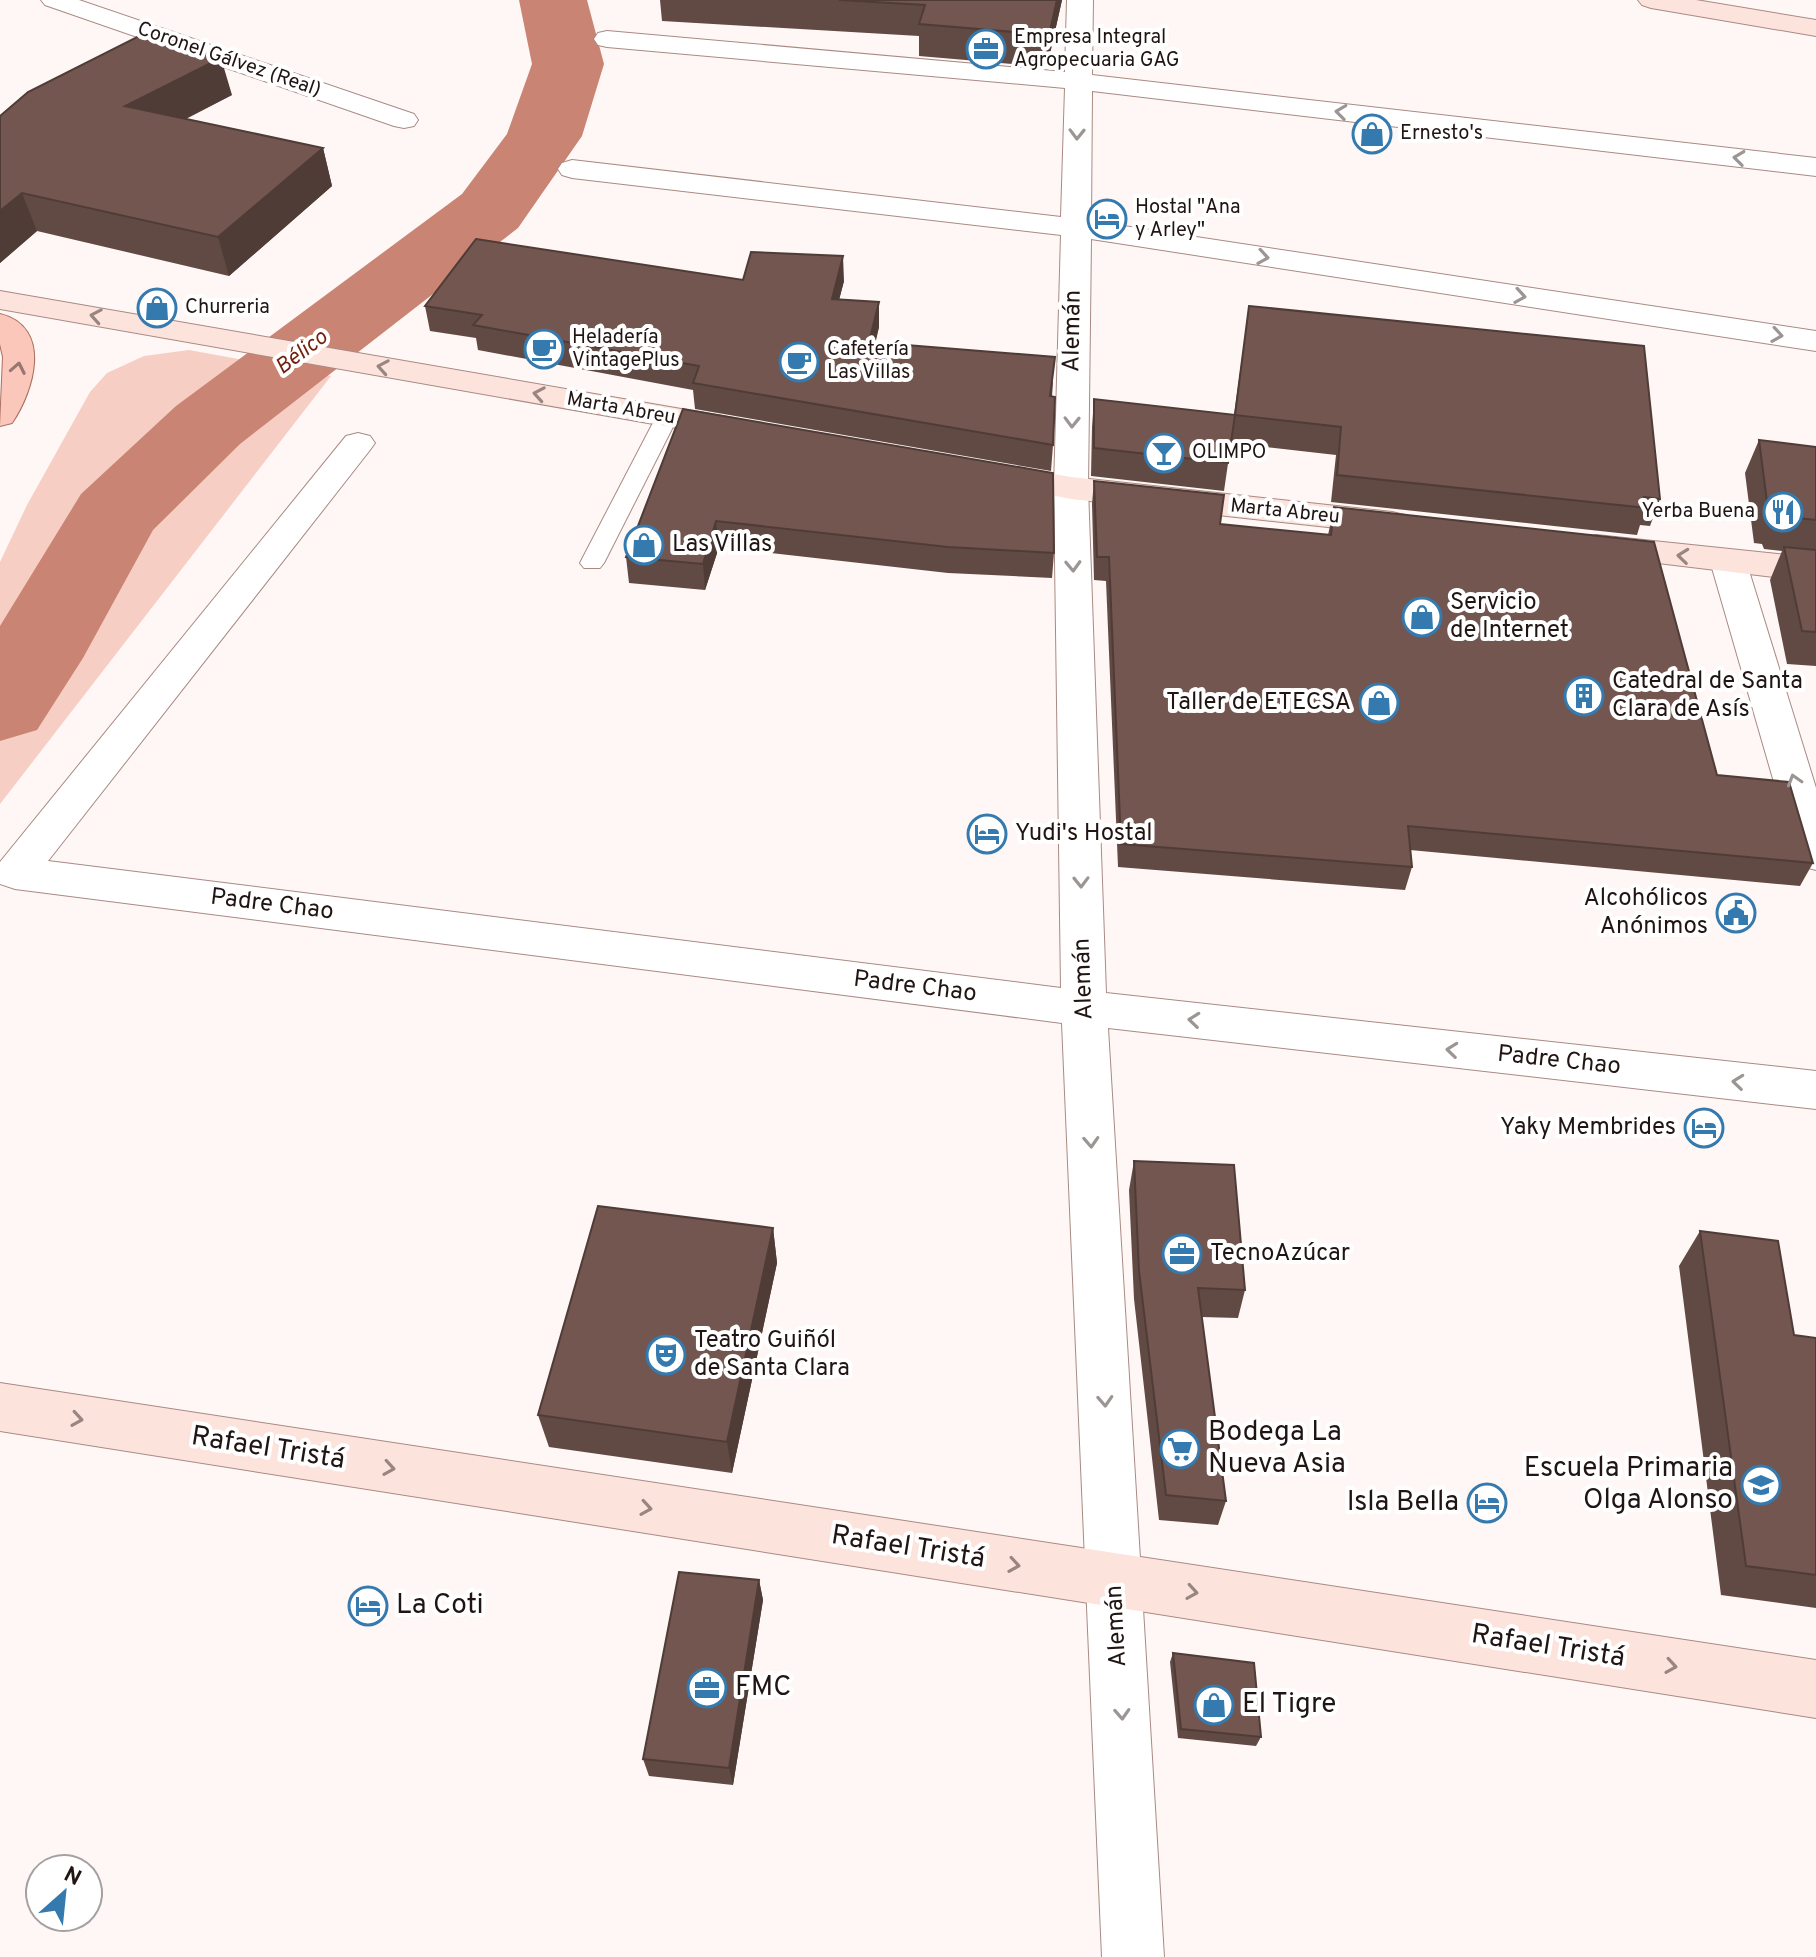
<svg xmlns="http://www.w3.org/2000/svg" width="1816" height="1957" font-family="Overpass,sans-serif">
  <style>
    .green { fill: #f7cec3 }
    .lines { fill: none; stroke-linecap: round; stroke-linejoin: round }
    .river { fill: #c98473; fill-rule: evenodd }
    .lane-casing { stroke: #a98a83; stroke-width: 2 }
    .street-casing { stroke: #a98a83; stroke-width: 2 }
    .secondary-casing { stroke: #a98a83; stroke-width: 2 }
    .primary-casing { stroke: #ab7061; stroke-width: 2 }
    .lane { fill: #fff; fill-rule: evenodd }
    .street { fill: #fff; fill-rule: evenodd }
    .secondary { fill: #fce3dc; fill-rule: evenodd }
    .primary { fill: #fac7ba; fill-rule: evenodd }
    .wall { fill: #624a44 }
    .shaded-wall { fill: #503c37 }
    .building { fill: #72564f; stroke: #503c37; stroke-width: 2 }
    .oneway { stroke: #9b9694 }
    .oneway2 { stroke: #998681 }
    .oneway3 { stroke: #98776e }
    .labels { text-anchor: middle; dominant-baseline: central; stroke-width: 8; stroke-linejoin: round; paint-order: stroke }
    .far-poi-label { font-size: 20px; fill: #201512; stroke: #fff; text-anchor: start }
    .far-street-label { font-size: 20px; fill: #201512; stroke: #fff }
    .far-water-label { font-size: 22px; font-style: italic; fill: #721f0b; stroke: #fff }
    .street-label { font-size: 24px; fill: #201512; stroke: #fff }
    .poi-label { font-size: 24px; fill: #201512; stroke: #fff; text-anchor: start }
    .near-poi-label { font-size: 28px; fill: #201512; stroke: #fff; text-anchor: start }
    .near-street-label { font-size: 28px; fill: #201512; stroke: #fff }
  </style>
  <rect width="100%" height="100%" fill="#fef7f5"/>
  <path class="green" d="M189 350 331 376 0 804V562L27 505 90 392 107 373 144 356Z"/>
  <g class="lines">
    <path class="river" d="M519 0H587L604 64 582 136 518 228 240 444 153 530 83 658 37 730 0 741V626L81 494 176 406 462 194 507 134 532 64Z"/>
    <g class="lane-casing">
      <path id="lane" d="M667 411 678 417 604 563 600 568H584L580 563 656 417Z"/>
    </g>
    <g class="street-casing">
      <path id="street" d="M41 0H79L414 114 418 120 414 126 404 128 394 126 45 5Z
        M1067 0H1093L1092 75 1816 158V176L1092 91 1091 221 1816 331V351L1091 239 1088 488 1106 993 1816 1071V1109L1108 1028 1164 1957H1102L1062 1023 15 889 0 884V862L346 436 358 433 370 436 375 443 370 450 48 861 1061 988 1054 488 1061 235 572 178 562 175 558 169 562 163 572 160 1061 217 1065 88 607 47 598 45 594 39 598 33 607 31 1065 72Z
        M1728 549 1741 553 1746 561 1816 788V870L1801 866 1795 855 1710 561 1715 553Z"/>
    </g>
    <g class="secondary-casing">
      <path id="secondary" d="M1638 0H1696L1816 20V36L1651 8 1642 5Z
        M0 291 739 419 751 422 756 429 751 436 739 439 0 309Z
        M996 464 1071 477 1392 512 1405 515 1410 523 1405 531 1392 534 1071 499 984 482 979 475 984 468Z
        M1596 535 1816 558V582L1583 554 1578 546 1583 538Z
        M0 1383 1816 1660V1718L0 1431Z"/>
    </g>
    <g class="primary-casing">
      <path id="primary" d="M0 314C53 327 34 391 12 423L0 426 3 357 0 344Z"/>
    </g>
    <use href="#lane" class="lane"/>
    <use href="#street" class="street"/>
    <use href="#secondary" class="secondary"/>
    <use href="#primary" class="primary"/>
  </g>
  <path class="wall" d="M660 0H1062L1047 67 919 56V36L662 21Z
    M232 95 186 119 323 148 332 186 229 276 37 231 0 263V116Z
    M743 280 844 281 839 299 879 327 875 342 1053 382 1052 397 1053 445 1051 471 695 409 693 390 478 350 476 338 430 331 425 306Z
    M1249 306 1660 499 1650 526 1640 525 1637 535 1331 502 1336 455 1231 443 1224 491 1091 476 1092 427 1094 399 1234 415Z
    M683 409 1054 553 1052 578 948 573 719 547 705 590 629 583 626 557Z
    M1759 440 1816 447V666L1787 664 1770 580 1782 551 1764 549 1762 544 1754 543 1745 473Z
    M1094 481 1220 524 1328 535 1334 507 1717 775 1813 863 1800 886 1410 850 1412 867 1405 890 1118 867 1106 581 1094 580 1092 504Z
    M1134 1161 1245 1290 1238 1318 1201 1317 1226 1501 1218 1525 1159 1520 1134 1299 1129 1190Z
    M773 1228 777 1263 732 1473 549 1447 538 1415Z
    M1700 1231 1794 1335 1816 1338V1608L1721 1595 1679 1266Z
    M759 1580 763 1600 733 1785 649 1776 643 1759Z
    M1173 1653 1261 1737 1256 1746 1178 1738 1170 1662Z"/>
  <path class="shaded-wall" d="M1057 0H1062L1047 67 1049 35Z
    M221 58 232 95 137 143 125 106Z
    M323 148 332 186 229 276 218 237Z
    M22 193 37 231 0 263V211Z
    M843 256 844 281 833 324 832 299Z
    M879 302V327L870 367 869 342Z
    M716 521 719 547 705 590 703 564Z
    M773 1228 777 1263 732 1473 727 1442Z
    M759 1580 763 1600 733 1785 729 1768Z"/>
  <path class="building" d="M839 0H1057L1049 35 919 24 925 5Z
    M147 32 221 58 125 106 323 148 218 237 22 193 0 211V116L28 92Z
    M476 239 743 280 751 252 843 256 832 299 879 302 869 342 1055 357 1050 396 1055 397 1053 445 693 383 699 366 473 325 482 315 425 306Z
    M1249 306 1644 346 1660 499 1644 497 1647 508 1337 475 1341 427 1235 415 1228 463 1094 448V399L1235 415Z
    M683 409 1053 473 1054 553 948 547 716 521 703 564 626 557Z
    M1759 440 1816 447V520L1778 516 1777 511 1768 510Z
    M1094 481 1224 495 1220 524 1331 535 1334 507 1654 542 1717 775 1789 782 1813 863 1408 826 1412 867 1121 844 1109 557H1097Z
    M1784 547 1816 550V632L1802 631Z
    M1134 1161 1234 1165 1245 1290 1198 1288 1226 1501 1166 1495 1139 1271Z
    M598 1206 773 1228 727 1442 538 1415Z
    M1700 1231 1778 1241 1794 1335 1816 1338V1575L1746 1566Z
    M679 1572 759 1580 729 1768 643 1759Z
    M1173 1653 1254 1663 1261 1737 1181 1729Z"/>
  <defs><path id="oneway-chevron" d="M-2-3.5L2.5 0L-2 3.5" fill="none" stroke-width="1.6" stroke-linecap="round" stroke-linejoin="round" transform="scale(2)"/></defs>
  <g class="oneway">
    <use href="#oneway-chevron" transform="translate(1341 112) rotate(-173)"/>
    <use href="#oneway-chevron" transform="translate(1077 134) rotate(91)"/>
    <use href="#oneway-chevron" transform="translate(1739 158) rotate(-173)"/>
    <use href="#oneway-chevron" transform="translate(1263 257) rotate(9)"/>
    <use href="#oneway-chevron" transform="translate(1520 296) rotate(9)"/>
    <use href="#oneway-chevron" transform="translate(1777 335) rotate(9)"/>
    <use href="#oneway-chevron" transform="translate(1072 422) rotate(91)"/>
    <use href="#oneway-chevron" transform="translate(1073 566) rotate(88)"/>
    <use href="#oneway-chevron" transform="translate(1794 780) rotate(-107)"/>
    <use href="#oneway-chevron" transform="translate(1081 882) rotate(89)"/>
    <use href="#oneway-chevron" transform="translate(1194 1020) rotate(-174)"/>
    <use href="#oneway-chevron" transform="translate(1452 1050) rotate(-174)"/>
    <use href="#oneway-chevron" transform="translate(1738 1082) rotate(-174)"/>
    <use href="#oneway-chevron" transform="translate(1091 1142) rotate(87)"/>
    <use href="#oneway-chevron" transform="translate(1105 1401) rotate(87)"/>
    <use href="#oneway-chevron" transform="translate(1122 1714) rotate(87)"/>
  </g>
  <g class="oneway2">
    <use href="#oneway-chevron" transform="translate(96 316) rotate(-170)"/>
    <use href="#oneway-chevron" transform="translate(383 367) rotate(-170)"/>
    <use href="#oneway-chevron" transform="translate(539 394) rotate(-170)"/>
    <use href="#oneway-chevron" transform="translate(1683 556) rotate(-174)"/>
    <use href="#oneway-chevron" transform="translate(77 1419) rotate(9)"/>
    <use href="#oneway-chevron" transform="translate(389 1468) rotate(9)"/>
    <use href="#oneway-chevron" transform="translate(646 1508) rotate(9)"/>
    <use href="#oneway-chevron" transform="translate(1014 1565) rotate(9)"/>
    <use href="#oneway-chevron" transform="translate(1192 1592) rotate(9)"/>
    <use href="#oneway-chevron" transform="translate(1671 1666) rotate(9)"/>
  </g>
  <use class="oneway3" href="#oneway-chevron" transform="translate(18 368) rotate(-79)"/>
  <defs>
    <g id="office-ring" transform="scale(2)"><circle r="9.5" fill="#fff" stroke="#347aaf" stroke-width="1.5"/><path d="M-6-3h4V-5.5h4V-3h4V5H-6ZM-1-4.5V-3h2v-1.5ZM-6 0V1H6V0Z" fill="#347aaf"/></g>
    <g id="shop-ring" transform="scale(2)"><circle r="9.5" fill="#fff" stroke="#347aaf" stroke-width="1.5"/><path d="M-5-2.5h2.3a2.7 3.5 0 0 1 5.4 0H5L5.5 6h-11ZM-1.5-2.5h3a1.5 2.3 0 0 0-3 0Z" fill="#347aaf"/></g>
    <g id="hotel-ring" transform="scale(2)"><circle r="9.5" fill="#fff" stroke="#347aaf" stroke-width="1.5"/><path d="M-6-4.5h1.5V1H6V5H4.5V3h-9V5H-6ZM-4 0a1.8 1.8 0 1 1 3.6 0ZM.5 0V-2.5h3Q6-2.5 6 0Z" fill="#347aaf"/></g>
    <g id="cafe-ring" transform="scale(2)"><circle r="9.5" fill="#fff" stroke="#347aaf" stroke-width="1.5"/><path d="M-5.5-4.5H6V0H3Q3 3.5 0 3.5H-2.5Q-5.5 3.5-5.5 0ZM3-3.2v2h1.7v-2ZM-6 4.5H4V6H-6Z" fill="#347aaf"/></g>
    <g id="bar-ring" transform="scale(2)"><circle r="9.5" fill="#fff" stroke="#347aaf" stroke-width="1.5"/><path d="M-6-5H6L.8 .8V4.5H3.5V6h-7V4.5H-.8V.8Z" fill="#347aaf"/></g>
    <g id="restaurant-ring" transform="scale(2)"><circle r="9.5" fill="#fff" stroke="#347aaf" stroke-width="1.5"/><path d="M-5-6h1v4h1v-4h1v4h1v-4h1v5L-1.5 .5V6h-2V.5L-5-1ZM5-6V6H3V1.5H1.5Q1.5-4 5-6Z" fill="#347aaf"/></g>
    <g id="building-ring" transform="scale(2)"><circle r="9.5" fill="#fff" stroke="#347aaf" stroke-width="1.5"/><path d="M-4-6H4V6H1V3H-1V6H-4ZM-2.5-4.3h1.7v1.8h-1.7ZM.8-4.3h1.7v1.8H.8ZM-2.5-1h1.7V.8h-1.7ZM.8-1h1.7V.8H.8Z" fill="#347aaf"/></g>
    <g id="civic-ring" transform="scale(2)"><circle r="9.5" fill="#fff" stroke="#347aaf" stroke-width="1.5"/><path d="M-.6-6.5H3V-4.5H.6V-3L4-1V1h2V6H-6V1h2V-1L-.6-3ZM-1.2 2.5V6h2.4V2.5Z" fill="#347aaf"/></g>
    <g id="theatre-ring" transform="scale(2)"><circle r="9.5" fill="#fff" stroke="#347aaf" stroke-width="1.5"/><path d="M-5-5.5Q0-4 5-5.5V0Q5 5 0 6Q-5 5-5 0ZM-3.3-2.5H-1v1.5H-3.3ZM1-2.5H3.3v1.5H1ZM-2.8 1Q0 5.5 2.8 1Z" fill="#347aaf"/></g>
    <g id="supermarket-ring" transform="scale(2)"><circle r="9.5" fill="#fff" stroke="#347aaf" stroke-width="1.5"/><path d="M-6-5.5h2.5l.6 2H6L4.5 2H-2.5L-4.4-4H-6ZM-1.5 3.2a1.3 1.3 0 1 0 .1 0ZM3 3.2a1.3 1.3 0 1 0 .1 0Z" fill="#347aaf"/></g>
    <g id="school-ring" transform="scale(2)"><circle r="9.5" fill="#fff" stroke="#347aaf" stroke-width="1.5"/><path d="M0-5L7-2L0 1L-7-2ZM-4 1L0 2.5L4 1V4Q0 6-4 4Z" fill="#347aaf"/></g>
  </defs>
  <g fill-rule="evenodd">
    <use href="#office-ring" x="986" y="49"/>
    <use href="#shop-ring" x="1372" y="134"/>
    <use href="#hotel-ring" x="1107" y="219"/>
    <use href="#shop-ring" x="157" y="308"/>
    <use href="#cafe-ring" x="544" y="349"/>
    <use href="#cafe-ring" x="799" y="362"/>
    <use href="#bar-ring" x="1164" y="453"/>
    <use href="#restaurant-ring" x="1783" y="512"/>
    <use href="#shop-ring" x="644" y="545"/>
    <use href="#shop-ring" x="1422" y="617"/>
    <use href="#building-ring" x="1584" y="696"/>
    <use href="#shop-ring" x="1379" y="703"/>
    <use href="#hotel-ring" x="987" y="834"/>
    <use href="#civic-ring" x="1736" y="913"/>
    <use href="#hotel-ring" x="1704" y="1128"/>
    <use href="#office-ring" x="1182" y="1254"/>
    <use href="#theatre-ring" x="666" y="1355"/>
    <use href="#supermarket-ring" x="1180" y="1449"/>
    <use href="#school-ring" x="1761" y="1485"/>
    <use href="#hotel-ring" x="1487" y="1503"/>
    <use href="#hotel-ring" x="368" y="1606"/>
    <use href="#office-ring" x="707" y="1688"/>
    <use href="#shop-ring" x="1214" y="1705"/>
  </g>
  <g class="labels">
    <g class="far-poi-label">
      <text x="1014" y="38">Empresa Integral<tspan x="1014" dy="23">Agropecuaria GAG</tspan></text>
      <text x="1400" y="134">Ernesto's</text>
      <text x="1135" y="208">Hostal "Ana<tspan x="1135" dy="23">y Arley"</tspan></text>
      <text x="185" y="308">Churreria</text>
      <text x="572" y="338">Heladería<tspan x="572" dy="23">VintagePlus</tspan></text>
      <text x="827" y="350">Cafetería<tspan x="827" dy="23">Las Villas</tspan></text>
      <text x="1192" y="453">OLIMPO</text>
      <text x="1755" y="512" text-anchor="end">Yerba Buena</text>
    </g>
    <g class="far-street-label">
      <text transform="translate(229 60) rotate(19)">Coronel Gálvez (Real)</text>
      <text transform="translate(621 409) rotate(10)">Marta Abreu</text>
      <text transform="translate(1285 512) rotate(6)">Marta Abreu</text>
    </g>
    <g class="far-water-label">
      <text transform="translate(302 353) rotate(-37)">Bélico</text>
    </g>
    <g class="street-label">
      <text transform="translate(1073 331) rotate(-89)">Alemán</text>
      <text transform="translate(272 905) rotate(7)">Padre Chao</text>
      <text transform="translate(1084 979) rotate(-92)">Alemán</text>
      <text transform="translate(915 987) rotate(7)">Padre Chao</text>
      <text transform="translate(1559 1061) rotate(6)">Padre Chao</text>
      <text transform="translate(1117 1626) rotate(-93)">Alemán</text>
    </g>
    <g class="poi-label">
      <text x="672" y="545">Las Villas</text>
      <text x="1450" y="603">Servicio<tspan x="1450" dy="28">de Internet</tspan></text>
      <text x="1612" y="682">Catedral de Santa<tspan x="1612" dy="28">Clara de Asís</tspan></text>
      <text x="1351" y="703" text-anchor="end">Taller de ETECSA</text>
      <text x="1015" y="834">Yudi's Hostal</text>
      <text x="1708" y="899" text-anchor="end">Alcohólicos<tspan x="1708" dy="28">Anónimos</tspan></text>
      <text x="1676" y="1128" text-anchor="end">Yaky Membrides</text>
      <text x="1210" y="1254">TecnoAzúcar</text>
      <text x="694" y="1341">Teatro Guiñól<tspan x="694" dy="28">de Santa Clara</tspan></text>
    </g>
    <g class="near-poi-label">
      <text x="1208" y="1433">Bodega La<tspan x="1208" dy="32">Nueva Asia</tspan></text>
      <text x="1733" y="1469" text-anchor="end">Escuela Primaria<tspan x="1733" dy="32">Olga Alonso</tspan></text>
      <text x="1459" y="1503" text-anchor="end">Isla Bella</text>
      <text x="396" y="1606">La Coti</text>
      <text x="735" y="1688">FMC</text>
      <text x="1242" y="1705">El Tigre</text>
    </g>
    <g class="near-street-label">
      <text transform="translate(268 1449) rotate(9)">Rafael Tristá</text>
      <text transform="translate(908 1548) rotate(9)">Rafael Tristá</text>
      <text transform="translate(1548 1647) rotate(9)">Rafael Tristá</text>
    </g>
  </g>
  <g transform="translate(64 1893) rotate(27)"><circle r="38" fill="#ffffff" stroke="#a6a1a0" stroke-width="2"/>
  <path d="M0-6L14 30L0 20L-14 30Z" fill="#347aaf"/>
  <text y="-12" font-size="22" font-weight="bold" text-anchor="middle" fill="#201512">N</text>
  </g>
</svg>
